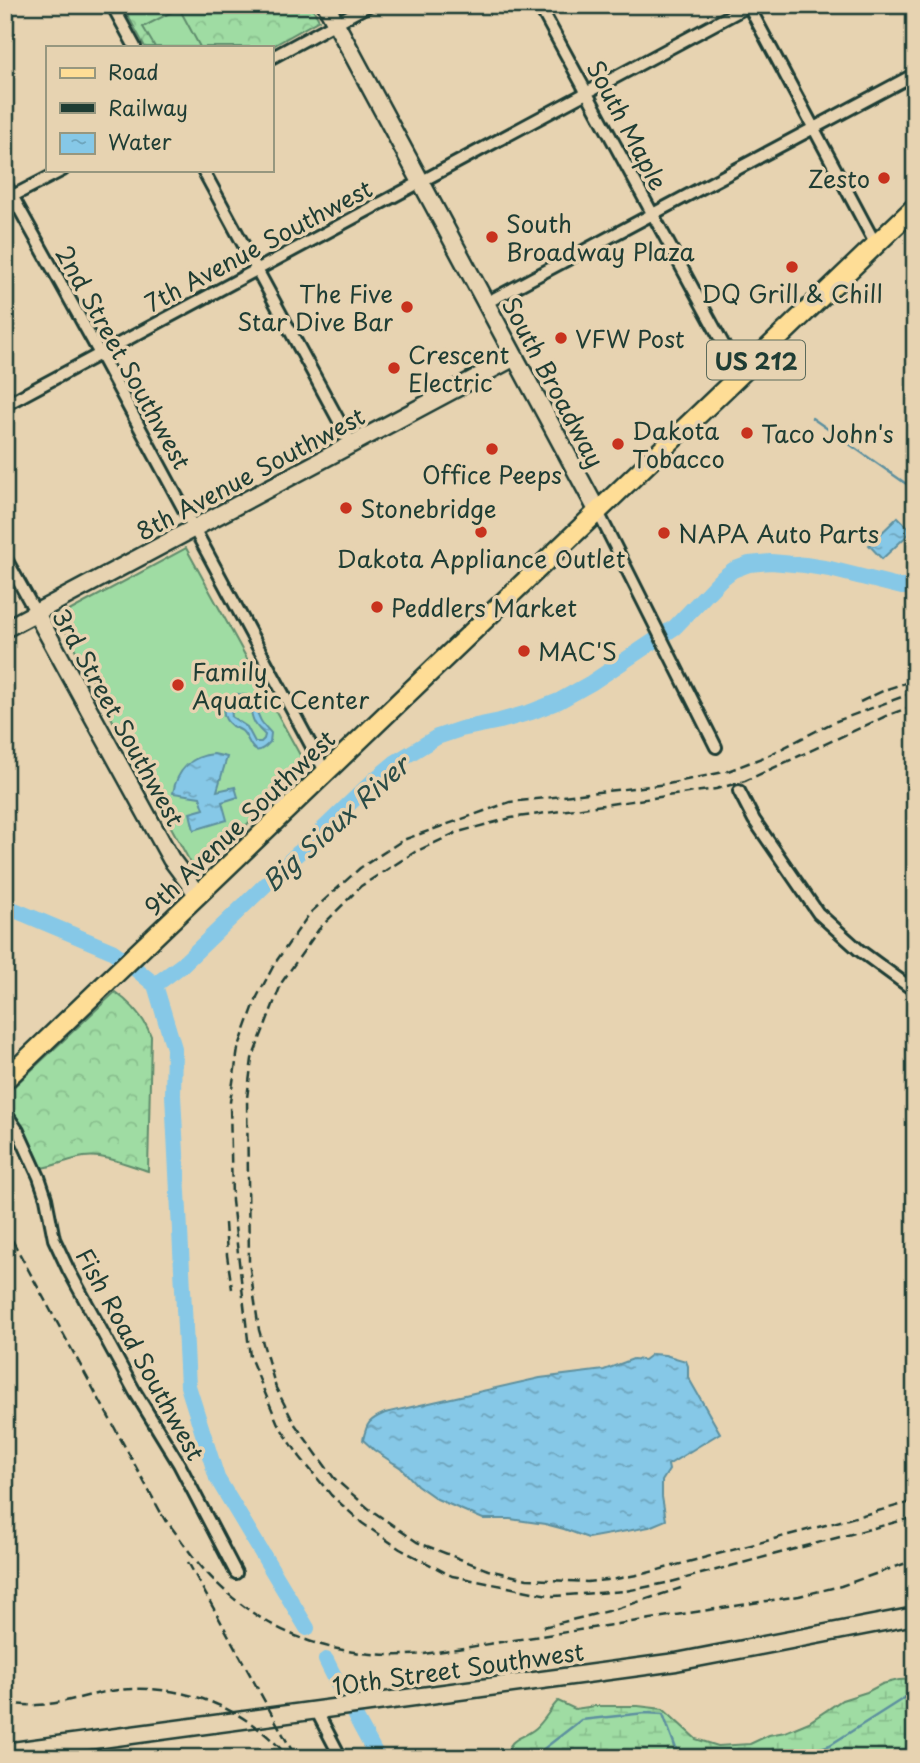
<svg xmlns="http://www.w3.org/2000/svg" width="920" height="1763" font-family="'Playpen Sans',sans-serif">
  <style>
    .forest { fill: url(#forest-crowns); stroke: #5f8c6c; stroke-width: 2 }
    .wetland { fill: url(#wetland-marsh); stroke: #5f8c6c; stroke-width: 2 }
    .pitch { fill: #9fdca3; stroke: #5f8c6c; stroke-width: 2 }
    .water { fill: url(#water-ripples); stroke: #5d909f; stroke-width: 2; fill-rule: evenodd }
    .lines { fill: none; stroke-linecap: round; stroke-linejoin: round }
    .stream { stroke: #5d909f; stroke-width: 2.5 }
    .river { stroke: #86c8e7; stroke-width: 16 }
    .street-casing { stroke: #1f3d34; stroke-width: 16 }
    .secondary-casing { stroke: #1f3d34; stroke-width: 21 }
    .primary-casing { stroke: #1f3d34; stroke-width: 23 }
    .street { stroke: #e7d3b1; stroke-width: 10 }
    .secondary { stroke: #e7d3b1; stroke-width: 16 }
    .primary { stroke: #fedd96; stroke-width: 18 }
    .rail { stroke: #1f3d34; stroke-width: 2.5; stroke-dasharray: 10 5; stroke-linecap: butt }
    .poi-dot { fill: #c8321e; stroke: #e7d3b1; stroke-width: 2.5 }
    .labels { text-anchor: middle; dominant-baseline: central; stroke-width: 7; stroke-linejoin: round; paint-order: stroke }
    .shield { fill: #e7d3b1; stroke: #5b6a5a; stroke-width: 2 }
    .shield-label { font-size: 23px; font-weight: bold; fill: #1f3d34 }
    .street-label { font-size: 24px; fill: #1f3d34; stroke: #e7d3b1 }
    .poi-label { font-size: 24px; fill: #1f3d34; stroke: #e7d3b1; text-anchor: start }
    .water-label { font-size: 26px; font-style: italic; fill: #294b46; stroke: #e7d3b1 }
  </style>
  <defs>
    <pattern id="forest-crowns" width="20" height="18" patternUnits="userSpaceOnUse" patternTransform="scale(1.75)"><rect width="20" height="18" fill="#9fdca3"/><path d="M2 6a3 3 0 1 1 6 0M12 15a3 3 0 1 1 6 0" fill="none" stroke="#88be8d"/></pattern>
    <pattern id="wetland-marsh" width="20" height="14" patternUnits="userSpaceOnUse" patternTransform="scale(1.75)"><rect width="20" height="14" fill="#9fdca3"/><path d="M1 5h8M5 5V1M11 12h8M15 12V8" fill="none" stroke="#88be8d"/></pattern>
    <pattern id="water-ripples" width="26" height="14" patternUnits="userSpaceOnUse" patternTransform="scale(1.75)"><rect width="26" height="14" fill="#86c8e7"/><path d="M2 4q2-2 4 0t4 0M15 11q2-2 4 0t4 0" fill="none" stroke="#6da4bc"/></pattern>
  </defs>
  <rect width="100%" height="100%" fill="#e7d3b1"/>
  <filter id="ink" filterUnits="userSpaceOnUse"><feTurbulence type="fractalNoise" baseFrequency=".0143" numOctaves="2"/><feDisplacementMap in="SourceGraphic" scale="14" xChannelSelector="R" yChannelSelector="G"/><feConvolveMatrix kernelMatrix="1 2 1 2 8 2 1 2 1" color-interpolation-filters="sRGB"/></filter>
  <g filter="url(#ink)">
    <path class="forest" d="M122 5H311L319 20 271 47H145Z
      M115 992C132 1004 144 1017 151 1036L148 1171C128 1165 105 1154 84 1157 69 1159 56 1166 41 1168L24 1132 5 1103V1095Z"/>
    <path class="wetland" d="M915 1679V1758H506C510 1735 522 1740 536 1728 545 1720 550 1709 558 1701L575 1709 595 1706H638L663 1709 696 1739 718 1746 750 1744 769 1735 785 1732 809 1722 842 1700 867 1692 882 1684 899 1680Z"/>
    <path class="pitch" d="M179 8 200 47H155L143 27Z
      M186 548 305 764 214 859 194 869 122 738 58 617Z"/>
    <path class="water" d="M898 517 912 531 882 559 869 545Z
      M238 694C257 696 253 705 260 719 262 724 267 728 271 733L270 742C251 763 251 739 242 731 241 730 232 726 232 726 218 715 223 699 238 694ZM239 701C253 704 249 708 253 719 255 726 260 730 265 735L264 739 261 742H255L247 727 232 717 231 707 235 702Z
      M214 754 227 757 217 791 235 787 238 797 222 802 227 820 194 830 190 813 204 809 200 797 173 793C177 770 191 756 214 754Z
      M652 1354 665 1355 686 1361 688 1366V1377L720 1433 668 1465 669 1470 662 1481V1497L666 1520 649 1527 588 1538 564 1529 545 1524 510 1519H483L437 1499 417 1485 401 1468 374 1450 363 1440C367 1422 369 1420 385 1413L540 1378 604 1370 633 1359 644 1360Z"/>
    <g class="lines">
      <path class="stream" d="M812 418 915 490
        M540 1758 541 1751 581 1720 645 1713 663 1714 678 1754 686 1758
        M791 1758 830 1745 915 1691"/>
      <path class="river" d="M5 906 112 951 126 961 155 985
        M155 985 182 965 372 782 396 762 437 737 461 729 500 721 531 712 559 701 591 683 675 627 720 580 733 570 749 564 771 562 805 565 830 569 902 587H915
        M155 985 174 1048 173 1095 188 1386 217 1478 307 1628
        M326 1660 342 1692 378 1758"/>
      <g class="street-casing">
        <path id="street" d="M112 5 135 47
          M539 5 740 375
          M748 5 876 245
          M271 58 369 5
          M203 170 352 445
          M5 183 100 354 326 773
          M5 200 63 170
          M486 303 915 74
          M5 405 750 5
          M598 512 716 747
          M5 557 36 613
          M739 791 754 820 818 913 859 950 915 991
          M5 1112 18 1131 39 1177 46 1198 54 1239 68 1269 135 1392 179 1464 236 1573
          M316 1710 341 1758"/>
      </g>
      <g class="secondary-casing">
        <path id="secondary" d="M326 5 598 512
          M36 613 171 859 198 895
          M5 629 515 357
          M5 1752 676 1662 915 1616"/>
      </g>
      <g class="primary-casing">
        <path id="primary" d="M5 1080 915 207"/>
      </g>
      <use href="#street" class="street"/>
      <use href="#secondary" class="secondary"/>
      <use href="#primary" class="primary"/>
      <path class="rail" d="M915 692 834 722 769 755 728 771 668 784 510 802 403 840 360 868 310 913 275 963 257 997 238 1049 230 1102 232 1201 250 1357 278 1424 300 1457 331 1495 362 1523 400 1549 452 1576 553 1596 626 1591 671 1582 915 1517
        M860 702 887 689 915 680
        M915 705 886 716 745 781 716 789 511 818 458 832 415 852 361 886 319 929 282 982 252 1059 247 1098 249 1262 259 1330 276 1388 294 1423 334 1478 368 1508 417 1542 488 1570 527 1579 587 1582 616 1579 647 1573 915 1501
        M225 1223 227 1255 232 1289
        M5 1227 166 1522
        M161 1514C177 1533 190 1555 207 1573 265 1636 339 1661 424 1654L799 1596 841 1586 915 1560
        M188 1562 296 1758
        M543 1627 616 1609 681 1588
        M5 1702C16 1704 26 1706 37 1705 62 1704 86 1695 111 1691 179 1681 245 1706 289 1758"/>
    </g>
  </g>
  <g class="poi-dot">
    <circle cx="884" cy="178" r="7"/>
    <circle cx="492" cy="237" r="7"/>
    <circle cx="792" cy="267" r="7"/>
    <circle cx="407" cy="307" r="7"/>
    <circle cx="561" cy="338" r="7"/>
    <circle cx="394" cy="368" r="7"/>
    <circle cx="747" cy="433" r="7"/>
    <circle cx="618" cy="444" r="7"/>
    <circle cx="492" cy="449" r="7"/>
    <circle cx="346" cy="508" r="7"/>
    <circle cx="481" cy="532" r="7"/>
    <circle cx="664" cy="533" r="7"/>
    <circle cx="377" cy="607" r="7"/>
    <circle cx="524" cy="651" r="7"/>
    <circle cx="178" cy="685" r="7"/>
  </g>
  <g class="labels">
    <rect class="shield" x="707" y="340.5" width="98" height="39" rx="5"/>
    <g class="shield-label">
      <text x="756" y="360">US 212</text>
    </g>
    <g class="street-label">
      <text transform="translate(628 125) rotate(62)">South Maple</text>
      <text transform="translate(258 245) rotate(-28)">7th Avenue Southwest</text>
      <text transform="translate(124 357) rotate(61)">2nd Street Southwest</text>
      <text transform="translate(554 382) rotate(62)">South Broadway</text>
      <text transform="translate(250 473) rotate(-28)">8th Avenue Southwest</text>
      <text transform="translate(119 717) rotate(61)">3rd Street Southwest</text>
      <text transform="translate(239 822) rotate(-44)">9th Avenue Southwest</text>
      <text transform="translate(141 1354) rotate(61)">Fish Road Southwest</text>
      <text transform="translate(458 1668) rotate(-8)">10th Street Southwest</text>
    </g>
    <g class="poi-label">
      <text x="870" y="178" text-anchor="end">Zesto</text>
      <text x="506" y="223">South<tspan x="506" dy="28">Broadway Plaza</tspan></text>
      <text x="393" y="293" text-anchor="end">The Five<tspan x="393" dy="28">Star Dive Bar</tspan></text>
      <text x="792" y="293" text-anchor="middle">DQ Grill &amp; Chill</text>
      <text x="575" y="338">VFW Post</text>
      <text x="408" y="354">Crescent<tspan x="408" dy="28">Electric</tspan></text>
      <text x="632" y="430">Dakota<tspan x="632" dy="28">Tobacco</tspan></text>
      <text x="761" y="433">Taco John's</text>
      <text x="492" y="474" text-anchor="middle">Office Peeps</text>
      <text x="360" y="508">Stonebridge</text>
      <text x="678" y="533">NAPA Auto Parts</text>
      <text x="481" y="558" text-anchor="middle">Dakota Appliance Outlet</text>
      <text x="391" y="607">Peddlers Market</text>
      <text x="538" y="651">MAC'S</text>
      <text x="192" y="671">Family<tspan x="192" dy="28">Aquatic Center</tspan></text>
    </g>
    <g class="water-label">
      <text transform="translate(335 823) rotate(-42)">Big Sioux River</text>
    </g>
  </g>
  <rect width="920" height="1763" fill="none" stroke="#e7d3b1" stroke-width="28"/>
  <rect x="14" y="14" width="892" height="1735" fill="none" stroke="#1f3d34" stroke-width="2.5" filter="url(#ink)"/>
  <rect x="46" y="46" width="228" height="126" fill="#e7d3b1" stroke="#97977f" stroke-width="2"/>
  <rect x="60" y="68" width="35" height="10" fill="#fedd96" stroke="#97977f" stroke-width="2"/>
  <text x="108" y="80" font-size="21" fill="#1f3d34">Road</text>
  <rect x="60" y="103" width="35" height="10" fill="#1f3d34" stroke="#97977f" stroke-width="2"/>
  <text x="108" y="116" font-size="21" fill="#1f3d34">Railway</text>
  <rect x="60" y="133" width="35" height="21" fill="url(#water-ripples)" stroke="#97977f" stroke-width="2"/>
  <text x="108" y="150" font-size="21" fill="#1f3d34">Water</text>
</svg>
